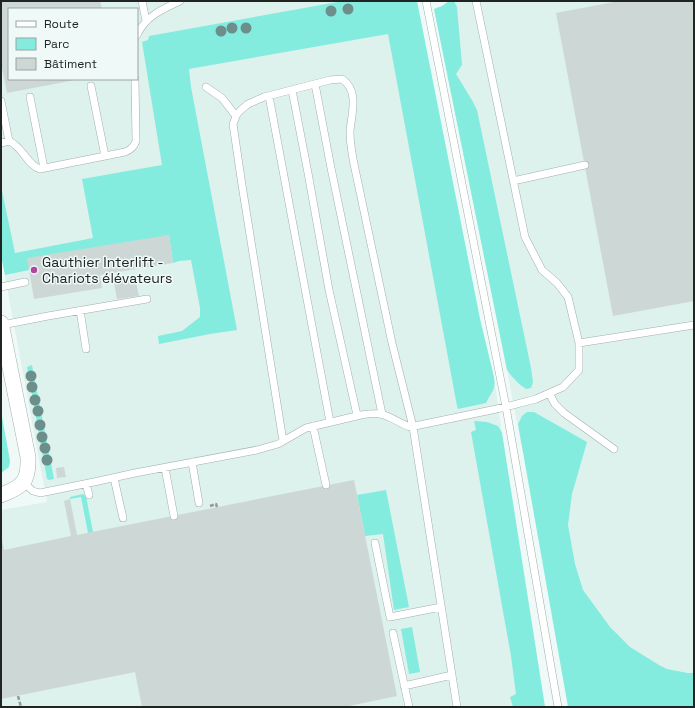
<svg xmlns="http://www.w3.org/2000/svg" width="695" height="708" font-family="'Space Grotesk',sans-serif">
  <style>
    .built { fill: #ddf1ed; fill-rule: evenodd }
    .green { fill: #83ecde }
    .building { fill: #cdd7d5 }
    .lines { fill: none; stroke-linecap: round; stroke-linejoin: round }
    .lane-casing { stroke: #a4aeac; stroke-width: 8 }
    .street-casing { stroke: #a4aeac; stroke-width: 16 }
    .path { stroke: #939b99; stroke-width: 2.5; stroke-dasharray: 4 2; stroke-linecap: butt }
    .lane { stroke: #fff; stroke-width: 7 }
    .street { stroke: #fff; stroke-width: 15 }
    .tree { fill: #6c8f8c }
    .poi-dot { fill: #b344a2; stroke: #effaf8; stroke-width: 1.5 }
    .labels { text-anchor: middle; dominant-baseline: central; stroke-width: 3; stroke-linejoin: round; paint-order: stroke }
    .poi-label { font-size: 14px; fill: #202423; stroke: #effaf8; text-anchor: start }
  </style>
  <rect width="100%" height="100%" fill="#effaf8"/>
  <path class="built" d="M1 1H417L480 319 494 377 502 433 545 707H1V510L47 502 1 255ZM9 9H137V79H9Z
    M449 1H694V673H688L667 669 659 665 604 693 521 444 507 370 434 9 442 6Z"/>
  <path class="green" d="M343 1H417L480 319 494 377C496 391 491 392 486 403L458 409 457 406 388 34 189 69 191 87 237 330 210 334 159 344 158 336 182 331 200 317V308L191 260 179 261 173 263 169 235 29 270 5 275 1 255V186L15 253 93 238 82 179 162 165 142 42 148 40 149 36Z
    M449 1H454L457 7 462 65 456 74C463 86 471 97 477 110L531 368 533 382 531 388 526 389C518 384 513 378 507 370L434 9 442 6Z
    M32 365 54 479 49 480 47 479 27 367Z
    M1 411 10 461 9 467 1 473Z
    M527 412H534L587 442 572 494 568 525 575 564 583 590 610 627 630 647 659 665 667 669 688 673H694V707H568L518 424 522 416Z
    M474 421 487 422 498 426 502 433 545 707H513L510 697 516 694 511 656 471 432 476 430Z
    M386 490 409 607 394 610 383 534 365 536 357 495Z
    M83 494 86 496 93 532 88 533 81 497 70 499V497Z
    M412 627 420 672 409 674 401 629Z"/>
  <path class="building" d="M1 1H100L102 9H9V79H75V80L7 93 1 63Z
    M619 1H694V301L613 316 556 13Z
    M169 235 173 263 100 275 102 288 34 299 27 258Z
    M135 278 139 296 117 299 114 282Z
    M64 467 66 477 57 478 56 468Z
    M354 480 397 696 344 707H142L135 672 1 699V540H2L4 550 71 536 64 501 70 499 77 535Z"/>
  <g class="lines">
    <g class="lane-casing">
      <path id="lane" d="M142 1 146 21
        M426 1 506 407 558 707
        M476 1 525 237 542 270 557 283 568 297 579 343 694 325
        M137 35C145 17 162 9 180 1
        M315 84 331 168 382 414
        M91 86 105 156
        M206 87 222 98 236 116
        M292 90 308 173 329 290 357 415
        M269 96 330 422
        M30 97 44 168
        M1 101 9 141 1 143
        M9 141C22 146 28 166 40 169L125 152C131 150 134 147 136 141L135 79
        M513 181 585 165
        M1 287 25 282
        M80 310 86 349
        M2 325 48 316 147 299
        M549 393 555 404 564 413 614 449
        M313 426 326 485
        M283 441 242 185 233 124 237 114 242 109 248 104 264 97 330 80 342 79C360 91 351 115 350 132 350 143 352 154 354 164L392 343 413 427 457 707
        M192 462 199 503
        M165 468 174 516
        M114 478 123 518
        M24 483 33 491 40 493 94 482 135 473 257 450 278 444 306 428 361 415C367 414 374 413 380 414 391 416 400 424 410 427L506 407 536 399 563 387 579 370V343
        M86 484 89 495
        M375 543 390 617 441 607
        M393 633 409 707
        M404 686 452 675"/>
    </g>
    <g class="street-casing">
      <path id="street" d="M1 323 28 457C29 481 23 487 1 495"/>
    </g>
    <path class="path" d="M210 506 216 504 217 507
      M18 696 21 707"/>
    <use href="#lane" class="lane"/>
    <use href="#street" class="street"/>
  </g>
  <g class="tree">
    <circle cx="348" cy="9" r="5.5"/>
    <circle cx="331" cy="11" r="5.5"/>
    <circle cx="232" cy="28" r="5.5"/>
    <circle cx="246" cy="28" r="5.5"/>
    <circle cx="221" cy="31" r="5.5"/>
    <circle cx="31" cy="376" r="5.5"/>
    <circle cx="32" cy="387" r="5.5"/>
    <circle cx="35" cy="400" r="5.5"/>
    <circle cx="38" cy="411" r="5.5"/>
    <circle cx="40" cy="425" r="5.5"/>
    <circle cx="42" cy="437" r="5.5"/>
    <circle cx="45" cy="448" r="5.5"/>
    <circle cx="47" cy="460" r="5.5"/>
  </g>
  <circle class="poi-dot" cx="34" cy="270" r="4"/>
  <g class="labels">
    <g class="poi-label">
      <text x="42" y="262">Gauthier Interlift -<tspan x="42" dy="16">Chariots élévateurs</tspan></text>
    </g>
  </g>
  <rect width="695" height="708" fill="none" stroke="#202423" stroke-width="4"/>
  <rect x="8" y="8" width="130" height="72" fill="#effaf8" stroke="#9ca4a3"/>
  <rect x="16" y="21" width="20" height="6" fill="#ffffff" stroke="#9ca4a3"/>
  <text x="44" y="28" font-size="12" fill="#202423">Route</text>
  <rect x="16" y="38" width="20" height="12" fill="#83ecde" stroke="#9ca4a3"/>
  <text x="44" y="48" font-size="12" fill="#202423">Parc</text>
  <rect x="16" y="58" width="20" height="12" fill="#cdd7d5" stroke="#9ca4a3"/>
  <text x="44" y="68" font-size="12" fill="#202423">Bâtiment</text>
</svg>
